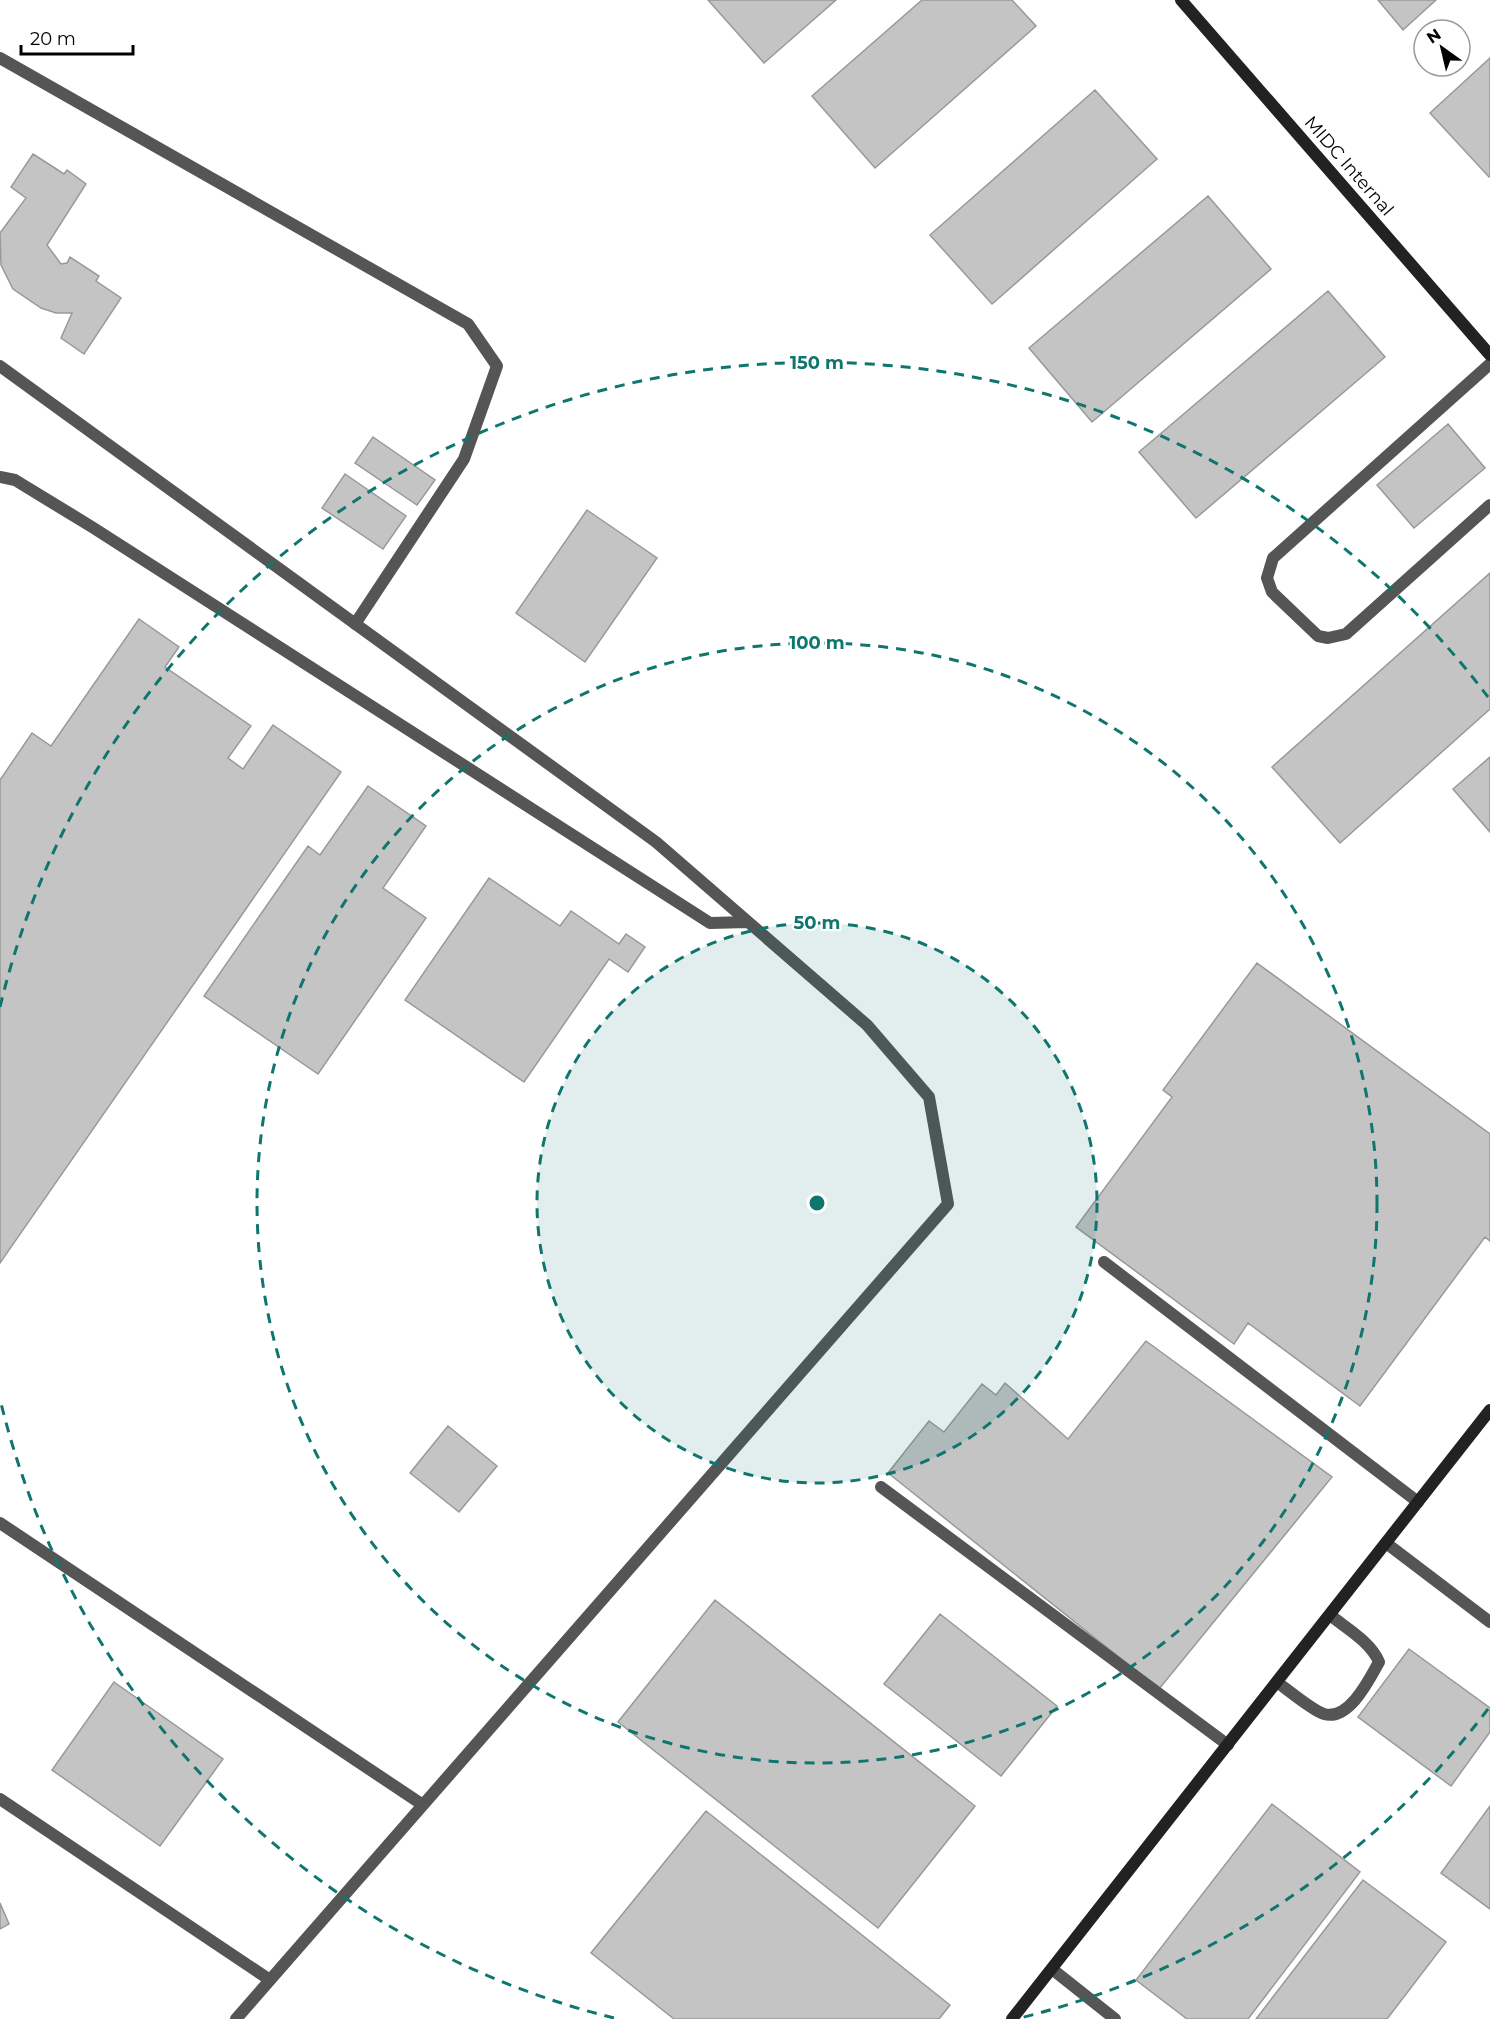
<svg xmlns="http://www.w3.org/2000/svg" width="1490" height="2019" font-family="Montserrat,sans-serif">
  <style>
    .building { fill: #c4c4c4; stroke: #999; stroke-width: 1.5 }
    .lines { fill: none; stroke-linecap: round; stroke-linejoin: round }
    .lane { stroke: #555; stroke-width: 12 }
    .street { stroke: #555; stroke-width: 12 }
    .secondary { stroke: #222; stroke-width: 12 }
    .ring { fill: none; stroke: #0f766e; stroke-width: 3; stroke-dasharray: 10 8 }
    .labels { text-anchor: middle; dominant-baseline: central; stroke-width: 4.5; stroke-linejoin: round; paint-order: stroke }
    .street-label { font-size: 18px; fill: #000; stroke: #fff }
    .centre { fill: #0f766e; stroke: #fff; stroke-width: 3 }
    .ring-label { font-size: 18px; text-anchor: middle; font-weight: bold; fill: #0f766e; stroke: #fff; stroke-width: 4.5; stroke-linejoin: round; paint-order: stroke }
  </style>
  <rect width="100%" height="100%" fill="#fff"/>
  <path class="building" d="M708 0H836L764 63Z
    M922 0H1012L1036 26 875 168 812 96Z
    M1378 0H1436L1403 30Z
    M1490 58V176L1489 177 1430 113Z
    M1095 90 1157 159 992 304 930 235Z
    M33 154 64 174 67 170 86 184 47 245 61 264 67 263 70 257 99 276 96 281 121 298 84 354 61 338 72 313H56L41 308 13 289 1 265 0 233 26 198 11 187Z
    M1208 196 1271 269 1092 422 1029 348Z
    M1328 291 1385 357 1196 518 1139 452Z
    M1448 424 1485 468 1414 528 1377 485Z
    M373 437 435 480 417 505 355 463Z
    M345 474 406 516 383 549 322 508Z
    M587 510 657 558 585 662 516 613Z
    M1490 573V709L1340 843 1272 767Z
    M139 619 179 647 165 667 251 726 228 758 243 769 273 725 341 772 0 1263V780L32 733 51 746Z
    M1490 757V832L1453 789Z
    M368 786 426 826 383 888 426 918 318 1074 204 996 308 846 320 855Z
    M489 878 560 926 571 911 619 944 626 934 645 947 628 972 609 959 524 1082 405 1000Z
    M1257 963 1490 1134V1241L1485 1237 1360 1406 1248 1323 1234 1344 1076 1227 1172 1097 1163 1090Z
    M1146 1341 1332 1477 1159 1689 888 1473 929 1421 944 1432 982 1384 996 1395 1005 1383 1068 1439Z
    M448 1426 497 1466 459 1512 410 1473Z
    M715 1600 975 1806 878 1928 618 1722Z
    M940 1614 1057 1706 1001 1776 884 1684Z
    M1409 1649 1490 1708V1732L1451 1786 1358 1717Z
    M114 1682 223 1759 160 1846 52 1770Z
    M1272 1804 1360 1872 1248 2019H1187L1136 1980Z
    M1490 1806V1909L1441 1873Z
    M706 1811 950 2005 939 2019H674L591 1953Z
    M1363 1880 1446 1942 1387 2019H1256Z
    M0 1903 9 1924 0 1929Z"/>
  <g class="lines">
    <path class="lane" d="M0 58 468 324 497 366 464 459 355 624
      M1490 364 1273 558 1267 578 1272 592 1318 636 1328 638 1346 634 1490 505
      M0 366 656 842 867 1025 929 1097 948 1204 236 2019
      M0 477 15 480 92 527 710 923 748 922
      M1104 1262 1418 1502
      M881 1487 1228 1745
      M0 1523 423 1805
      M1277 1682C1288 1690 1313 1711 1324 1714 1349 1721 1369 1680 1379 1662 1371 1642 1346 1628 1330 1615
      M0 1799 270 1980"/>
    <path class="street" d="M1386 1543 1490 1622
      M1052 1969 1115 2019"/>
    <path class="secondary" d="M1181 0 1490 355
      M1012 2019 1490 1410"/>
  </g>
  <circle cx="817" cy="1203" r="280" fill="#0f766e" fill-opacity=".12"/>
  <g class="ring">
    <circle cx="817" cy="1203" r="280"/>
    <circle cx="817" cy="1203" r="560"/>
    <path d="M1488 1709A840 840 0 0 1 1020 2018M614 2018A840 840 0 0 1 0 1399M0 1007A840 840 0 0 1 1488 697"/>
  </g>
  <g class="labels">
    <g class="street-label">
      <text transform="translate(1349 166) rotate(49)">MIDC Internal</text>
    </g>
  </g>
  <circle cx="817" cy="1203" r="9" class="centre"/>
  <g class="ring-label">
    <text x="817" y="369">150 m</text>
    <text x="817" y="649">100 m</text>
    <text x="817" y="929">50 m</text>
  </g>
  <g transform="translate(1442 48) rotate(326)"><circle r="28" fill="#ffffff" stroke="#999999" stroke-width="1.5"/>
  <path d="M0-4.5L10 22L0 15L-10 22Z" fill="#000000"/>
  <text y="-9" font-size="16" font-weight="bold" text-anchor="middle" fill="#000000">N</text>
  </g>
  <path d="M21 45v9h112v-9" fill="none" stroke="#000000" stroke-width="3"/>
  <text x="30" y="45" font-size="18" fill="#000000" stroke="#ffffff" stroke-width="4.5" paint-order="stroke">20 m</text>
</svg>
